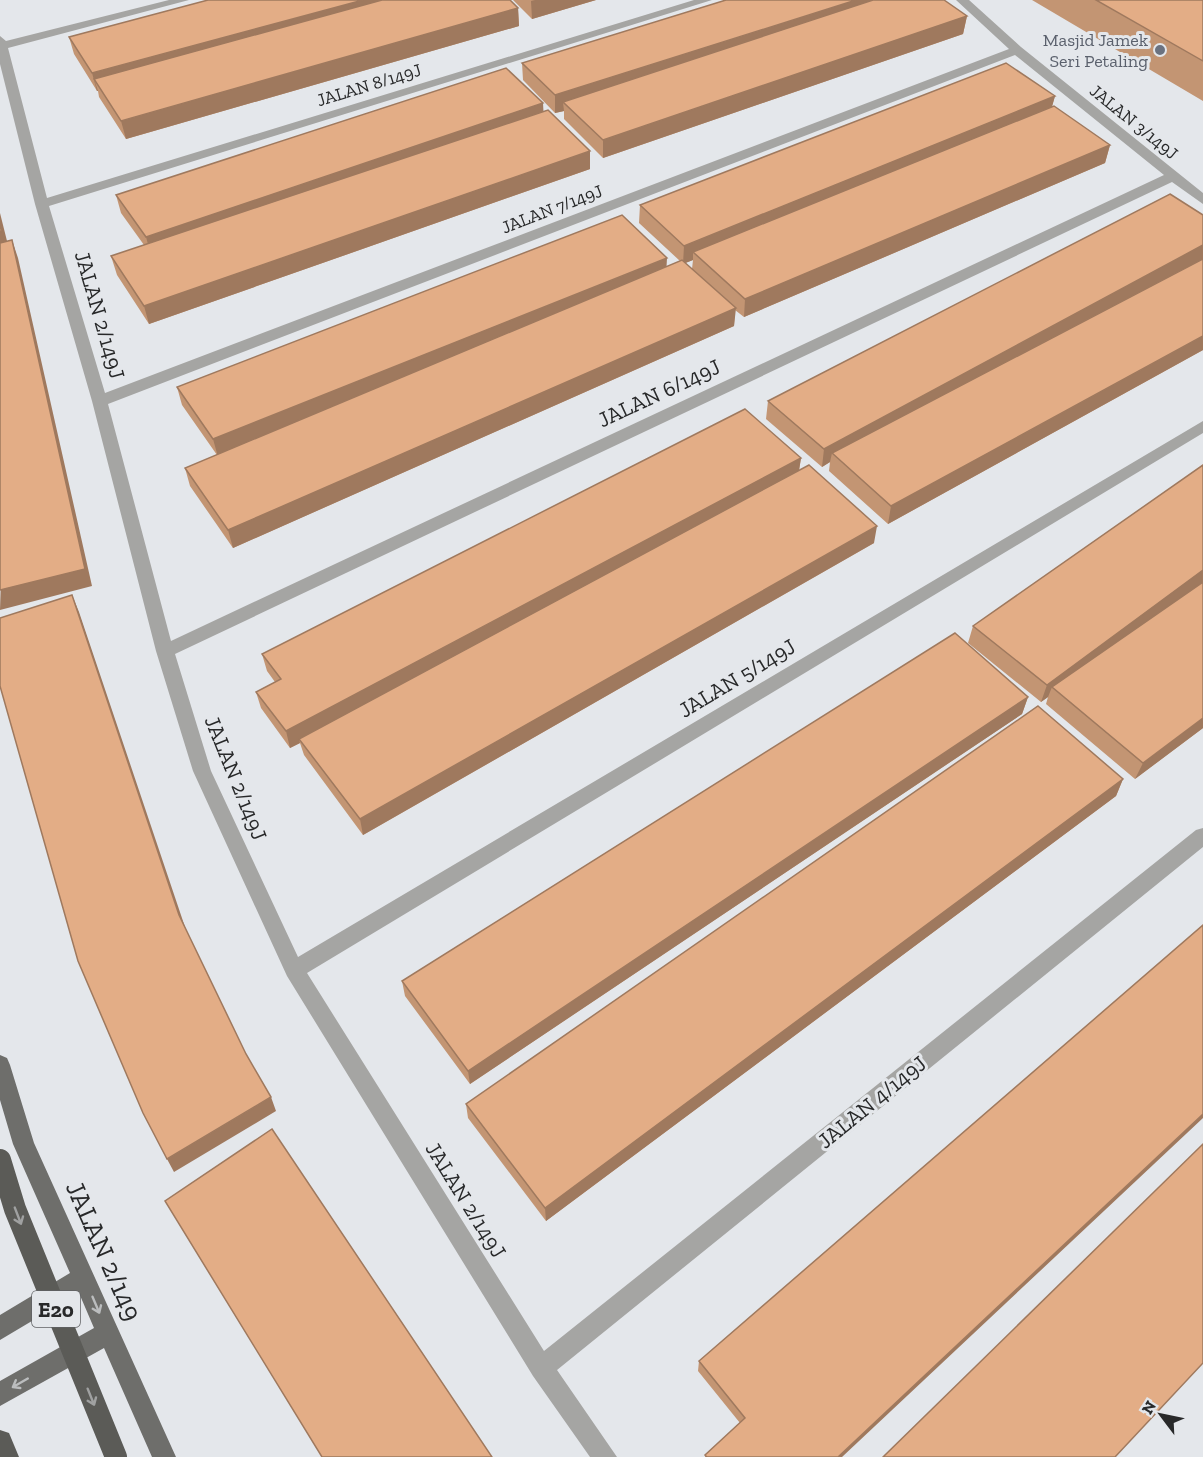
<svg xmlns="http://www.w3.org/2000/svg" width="1203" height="1457" font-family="'Zilla Slab',serif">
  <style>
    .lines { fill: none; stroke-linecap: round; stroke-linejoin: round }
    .minor { fill: #a5a5a3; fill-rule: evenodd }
    .major { fill: #6e6e6b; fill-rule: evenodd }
    .highway { fill: #5b5b57; fill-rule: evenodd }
    .highway-bridge { stroke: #5b5b57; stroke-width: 22 }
    .wall { fill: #c39573; fill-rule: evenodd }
    .shaded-wall { fill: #9f795e }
    .building { fill: #e3ad86; stroke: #9f795e; stroke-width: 1.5 }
    .oneway { stroke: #a0a1a1 }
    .oneway2 { stroke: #bbbdbe }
    .worship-dot { fill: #6b7280; stroke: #e4e7eb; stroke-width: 2 }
    .labels { text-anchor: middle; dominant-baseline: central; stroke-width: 6; stroke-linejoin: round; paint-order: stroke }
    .far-worship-label { font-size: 18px; fill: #5b616d; stroke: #e4e7eb; text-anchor: end }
    .far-street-label { font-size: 18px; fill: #28292a; stroke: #e4e7eb }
    .shield { fill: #e4e7eb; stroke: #606264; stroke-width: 1.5 }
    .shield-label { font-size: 21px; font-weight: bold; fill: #28292a }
    .street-label { font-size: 22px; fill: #28292a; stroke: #e4e7eb }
    .near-street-label { font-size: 27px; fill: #28292a; stroke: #e4e7eb }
  </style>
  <rect width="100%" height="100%" fill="#e4e7eb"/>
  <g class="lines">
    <path class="minor" d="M169 0H189L8 48 47 198 694 0H712L49 206 105 393 1009 49 956 0H969L1021 47 1203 193V204L1172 182 175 654 211 771 298 957 1203 421V433L307 973 544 1351 1196 830 1203 828V847L557 1370 617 1457H590L533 1376 287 976 193 771 156 651 92 401 35 204 0 64V36L6 41ZM1015 55 1164 175 171 641 108 404Z"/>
    <path class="major" d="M0 1055 7 1058 10 1065 34 1143 176 1457H152L104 1348 0 1406V1381L94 1328 79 1293 0 1340V1315L70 1273 13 1144 0 1100Z"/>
    <path class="highway" d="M0 1430 9 1433 19 1457H0Z"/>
    <path class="highway-bridge" d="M0 1160 15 1209 116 1457"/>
  </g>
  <path class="wall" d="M513 0H596L532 19Z
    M1032 0H1203V101Z
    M518 8 519 26 126 139 99 97 98 91H97L74 54 69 37Z
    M967 16 963 34 603 158 564 119V111L555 113 523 80 522 63Z
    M1055 96 1052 106 1110 145 1105 163 744 317 735 310 734 326 233 548 190 486 185 468 217 455 182 405 177 387 667 267 680 261 639 223 640 205ZM693 260 692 269 685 263Z
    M543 103V112L590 169 149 324 117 275 111 256 144 245 121 213 116 195Z
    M1203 215V350L888 524 829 471 830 462 822 467 766 419 768 401Z
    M801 458 799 471 874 543 363 835 304 755 300 743 290 748 261 708 256 692 275 682 267 671 262 654Z
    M1203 465V728L1135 779 1046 704 1048 697 1041 702 968 643 973 626Z
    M1028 697 1022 714 470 1084 405 996 402 981Z
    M1123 779 1116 796 546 1221 468 1118 466 1104Z
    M699 1361 842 1457H705V1455L740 1423 698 1371Z"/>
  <path class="shaded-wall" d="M363 0H429L94 79 98 91H97L92 73Z
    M535 0H596L532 19 531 1Z
    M856 0H908L563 102 564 111 555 113V95Z
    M518 8 519 26 126 139 121 121Z
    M967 16 963 34 603 158V140Z
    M1055 96 1050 114 693 252V260L683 264 684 246Z
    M543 103 544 121 151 255 146 237Z
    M1110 145 1105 163 744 317 745 299Z
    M590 151V169L149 324 144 306Z
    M0 213 9 249 0 251Z
    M12 240 18 258 92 586 0 610Z
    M1203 245V259L832 453 830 462 822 467 824 449Z
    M667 258 666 276 218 457 213 439Z
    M736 308 734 326 233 548 228 530Z
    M1203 336V350L888 524 891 506Z
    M801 458 798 476 299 739 300 743 290 748 286 731Z
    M877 526 874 543 363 835 360 819Z
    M1203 570V582L1052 687 1048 697 1041 702 1047 685Z
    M72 595 79 612 186 930 179 915Z
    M1028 697 1022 714 470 1084 468 1071Z
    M1203 718V728L1135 779 1143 763Z
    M1123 779 1116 796 546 1221 545 1208Z
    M271 1097 276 1111 174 1172 167 1159Z
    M1203 1114V1118L842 1457H838Z"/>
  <path class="building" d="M208 0H363L92 73 69 37Z
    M382 0H510L518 8 121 121 94 79Z
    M726 0H856L555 95 522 63Z
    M873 0H944L967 16 603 140 563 102Z
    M1096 0H1203V61Z
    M1006 63 1055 96 684 246 640 205Z
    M506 68 543 103 146 237 116 195Z
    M1054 106 1110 145 745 299 693 252Z
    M548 110 590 151 144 306 111 256Z
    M1170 194 1203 215V245L824 449 768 401Z
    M622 215 667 258 213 439 177 387Z
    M0 221 2 231 0 232Z
    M12 240 85 569 0 590V243Z
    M1203 259V336L891 506 832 453Z
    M682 260 736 308 228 530 185 468Z
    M745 409 801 458 286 731 256 692 281 679 262 654Z
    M809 465 877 526 360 819 299 739Z
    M1203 465V570L1047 685 973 626Z
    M1203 582V718L1143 763 1052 687Z
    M72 595 179 915 246 1054 271 1097 167 1159 143 1113 78 961 0 686V618Z
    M955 633 1028 697 468 1071 402 981Z
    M1038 706 1123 779 545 1208 466 1104Z
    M1203 925V1114L838 1457H707L705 1455 745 1418 699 1361Z
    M272 1129 492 1457H322L165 1201Z
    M1203 1144V1363L1115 1457H883Z"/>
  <defs><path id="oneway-shaft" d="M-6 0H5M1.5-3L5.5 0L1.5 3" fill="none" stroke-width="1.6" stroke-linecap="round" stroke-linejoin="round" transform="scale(1.5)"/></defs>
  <g class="oneway">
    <use href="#oneway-shaft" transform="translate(18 1216) rotate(69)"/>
    <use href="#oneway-shaft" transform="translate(91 1397) rotate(68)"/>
  </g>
  <g class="oneway2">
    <use href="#oneway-shaft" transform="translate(96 1305) rotate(67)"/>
    <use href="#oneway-shaft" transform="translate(20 1383) rotate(150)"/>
  </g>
  <circle class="worship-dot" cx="1160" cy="50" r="6"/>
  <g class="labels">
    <g class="far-worship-label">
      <text x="1148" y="40">Masjid Jamek<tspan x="1148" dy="21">Seri Petaling</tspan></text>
    </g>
    <g class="far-street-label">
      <text transform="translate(369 85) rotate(-17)">JALAN 8/149J</text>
      <text transform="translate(1134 122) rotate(39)">JALAN 3/149J</text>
      <text transform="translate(552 209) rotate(-21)">JALAN 7/149J</text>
    </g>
    <rect class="shield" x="32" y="1291" width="48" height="36" rx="4.5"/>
    <g class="shield-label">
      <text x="56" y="1309">E20</text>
    </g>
    <g class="street-label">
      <text transform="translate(100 315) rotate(74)">JALAN 2/149J</text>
      <text transform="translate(659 393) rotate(-25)">JALAN 6/149J</text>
      <text transform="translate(737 678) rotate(-31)">JALAN 5/149J</text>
      <text transform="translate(236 778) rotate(68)">JALAN 2/149J</text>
      <text transform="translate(872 1102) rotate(-39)">JALAN 4/149J</text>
      <text transform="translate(466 1200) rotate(58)">JALAN 2/149J</text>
    </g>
    <g class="near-street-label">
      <text transform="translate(104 1251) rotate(66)">JALAN 2/149</text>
    </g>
  </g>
  <g transform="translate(1161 1415) rotate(302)" stroke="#e4e7eb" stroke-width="4.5" paint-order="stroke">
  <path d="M0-4.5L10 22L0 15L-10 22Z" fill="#28292a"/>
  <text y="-9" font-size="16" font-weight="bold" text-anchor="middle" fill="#28292a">N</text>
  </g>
</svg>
